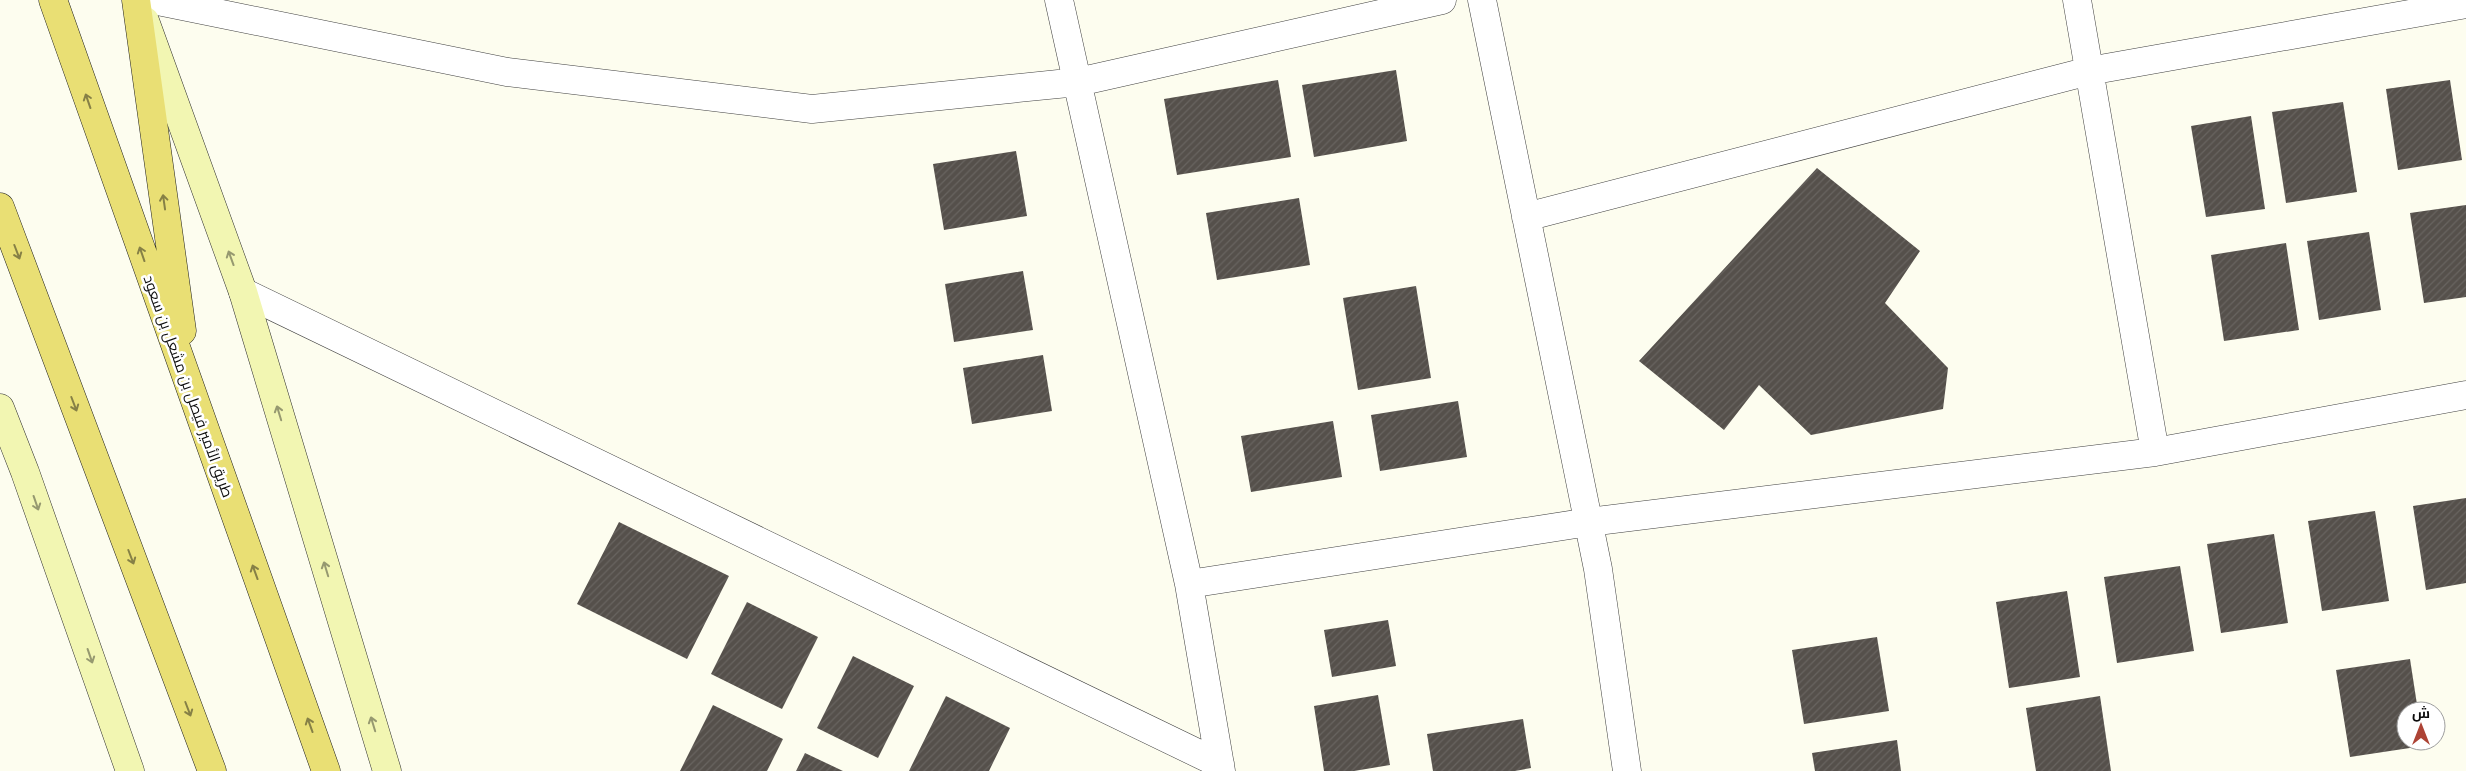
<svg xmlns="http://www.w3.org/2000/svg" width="2466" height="771" font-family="'Playfair Display',Cairo,serif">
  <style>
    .building { fill: url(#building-hatch) }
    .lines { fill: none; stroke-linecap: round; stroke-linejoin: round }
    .street-casing { stroke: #404040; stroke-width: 29 }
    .secondary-casing { stroke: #2f2f2f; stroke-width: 29 }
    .primary-casing { stroke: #1e1e1e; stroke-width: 29 }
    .street { stroke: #fff; stroke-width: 28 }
    .secondary { stroke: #f2f6b2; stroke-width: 28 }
    .primary { stroke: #e9df74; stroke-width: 28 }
    .oneway { stroke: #868046 }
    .oneway2 { stroke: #969970 }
    .labels { text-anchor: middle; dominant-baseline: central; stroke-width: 5; stroke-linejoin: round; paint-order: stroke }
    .street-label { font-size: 15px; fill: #0d0d0d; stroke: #fff }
  </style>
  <defs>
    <pattern id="building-hatch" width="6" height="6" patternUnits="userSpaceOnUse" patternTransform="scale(1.25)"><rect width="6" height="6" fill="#55504b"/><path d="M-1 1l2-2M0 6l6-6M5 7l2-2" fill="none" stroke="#686460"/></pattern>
  </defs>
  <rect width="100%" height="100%" fill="#fdfdef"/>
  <path class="building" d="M1396 70 1407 141 1314 157 1302 85Z
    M1278 80 1291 157 1177 175 1164 99Z
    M2450 80 2462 160 2398 170 2386 89Z
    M2343 102 2357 192 2286 203 2272 112Z
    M2251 116 2265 209 2206 217 2191 126Z
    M1016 151 1027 216 944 230 933 164Z
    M1817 168 1920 251 1885 303 1948 368 1943 409 1811 435 1759 385 1724 430 1639 361Z
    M1299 198 1310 265 1217 280 1206 213Z
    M2466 205V297L2424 303 2410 213Z
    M2369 232 2381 310 2319 320 2307 241Z
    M2286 243 2299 330 2224 341 2211 255Z
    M1023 271 1033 330 954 342 945 284Z
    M1416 286 1431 378 1358 390 1343 298Z
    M1043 355 1052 411 972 424 963 368Z
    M1458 401 1467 457 1380 471 1371 415Z
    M1333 421 1342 477 1251 492 1241 436Z
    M2466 498V583L2426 590 2413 506Z
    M2375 511 2389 601 2322 611 2308 521Z
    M619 522 729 576 687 659 577 604Z
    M2274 534 2288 623 2221 633 2207 544Z
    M2180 566 2194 651 2117 663 2104 577Z
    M2067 591 2080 677 2009 688 1996 602Z
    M747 602 818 637 782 709 711 674Z
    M1388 620 1396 666 1332 677 1324 630Z
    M1877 637 1889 711 1804 724 1792 650Z
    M853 656 914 686 878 758 817 728Z
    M2410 659 2418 711H2406V741H2422L2423 746 2350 757 2336 670Z
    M1378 695 1390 765 1354 771H1324L1314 706Z
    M946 696 1010 728 989 771H909Z
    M2100 696 2111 771H2036L2026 708Z
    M713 705 783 739 767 771H680Z
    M1523 719 1531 768 1515 771H1433L1427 734Z
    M1897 740 1901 771H1815L1812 753Z
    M805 753 843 771H796Z"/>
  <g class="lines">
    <g class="street-casing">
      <path id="street" d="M153 0 507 72 812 109 1078 82 1442 0
        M1059 0 1189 584 1221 771
        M1482 0 1598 569 1627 771
        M2077 0 2155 452
        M1526 217 2089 71 2466 4
        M243 292 1220 764
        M1189 584 1589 522 2155 452 2466 395"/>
    </g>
    <g class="secondary-casing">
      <path id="secondary" d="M145 21 243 292 387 771
        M0 408 25 472 130 771"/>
    </g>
    <g class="primary-casing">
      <path id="primary" d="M53 0 326 771
        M136 0 182 331
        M0 207 212 771"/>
    </g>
    <use href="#street" class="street"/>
    <use href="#secondary" class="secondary"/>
    <use href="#primary" class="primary"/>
  </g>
  <defs><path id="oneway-shaft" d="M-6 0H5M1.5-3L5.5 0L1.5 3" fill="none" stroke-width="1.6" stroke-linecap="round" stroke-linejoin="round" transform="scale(1.25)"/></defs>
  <g class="oneway">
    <use href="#oneway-shaft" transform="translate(88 101) rotate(-109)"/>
    <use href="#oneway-shaft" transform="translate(164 202) rotate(-98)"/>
    <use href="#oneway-shaft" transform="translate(17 252) rotate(69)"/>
    <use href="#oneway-shaft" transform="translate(142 254) rotate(-109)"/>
    <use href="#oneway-shaft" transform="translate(74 404) rotate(69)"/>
    <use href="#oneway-shaft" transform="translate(131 557) rotate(69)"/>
    <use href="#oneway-shaft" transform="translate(255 572) rotate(-110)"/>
    <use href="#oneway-shaft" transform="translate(188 709) rotate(69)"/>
    <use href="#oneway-shaft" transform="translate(310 725) rotate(-110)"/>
  </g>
  <g class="oneway2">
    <use href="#oneway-shaft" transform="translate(231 258) rotate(-110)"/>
    <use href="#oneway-shaft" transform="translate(279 413) rotate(-107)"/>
    <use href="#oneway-shaft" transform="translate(36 503) rotate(71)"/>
    <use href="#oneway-shaft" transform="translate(326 569) rotate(-107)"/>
    <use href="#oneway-shaft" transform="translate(90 656) rotate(71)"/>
    <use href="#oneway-shaft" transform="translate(373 724) rotate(-107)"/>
  </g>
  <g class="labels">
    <g class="street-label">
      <text transform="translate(189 386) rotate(70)">طريق الأمير فيصل بن مشعل بن سعود</text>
    </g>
  </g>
  <g transform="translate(2421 726)"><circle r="24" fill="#ffffff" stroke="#9e9e9e"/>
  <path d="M0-4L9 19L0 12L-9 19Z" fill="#ad4335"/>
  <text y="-8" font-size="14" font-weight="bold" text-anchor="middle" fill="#0d0d0d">ش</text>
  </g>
</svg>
